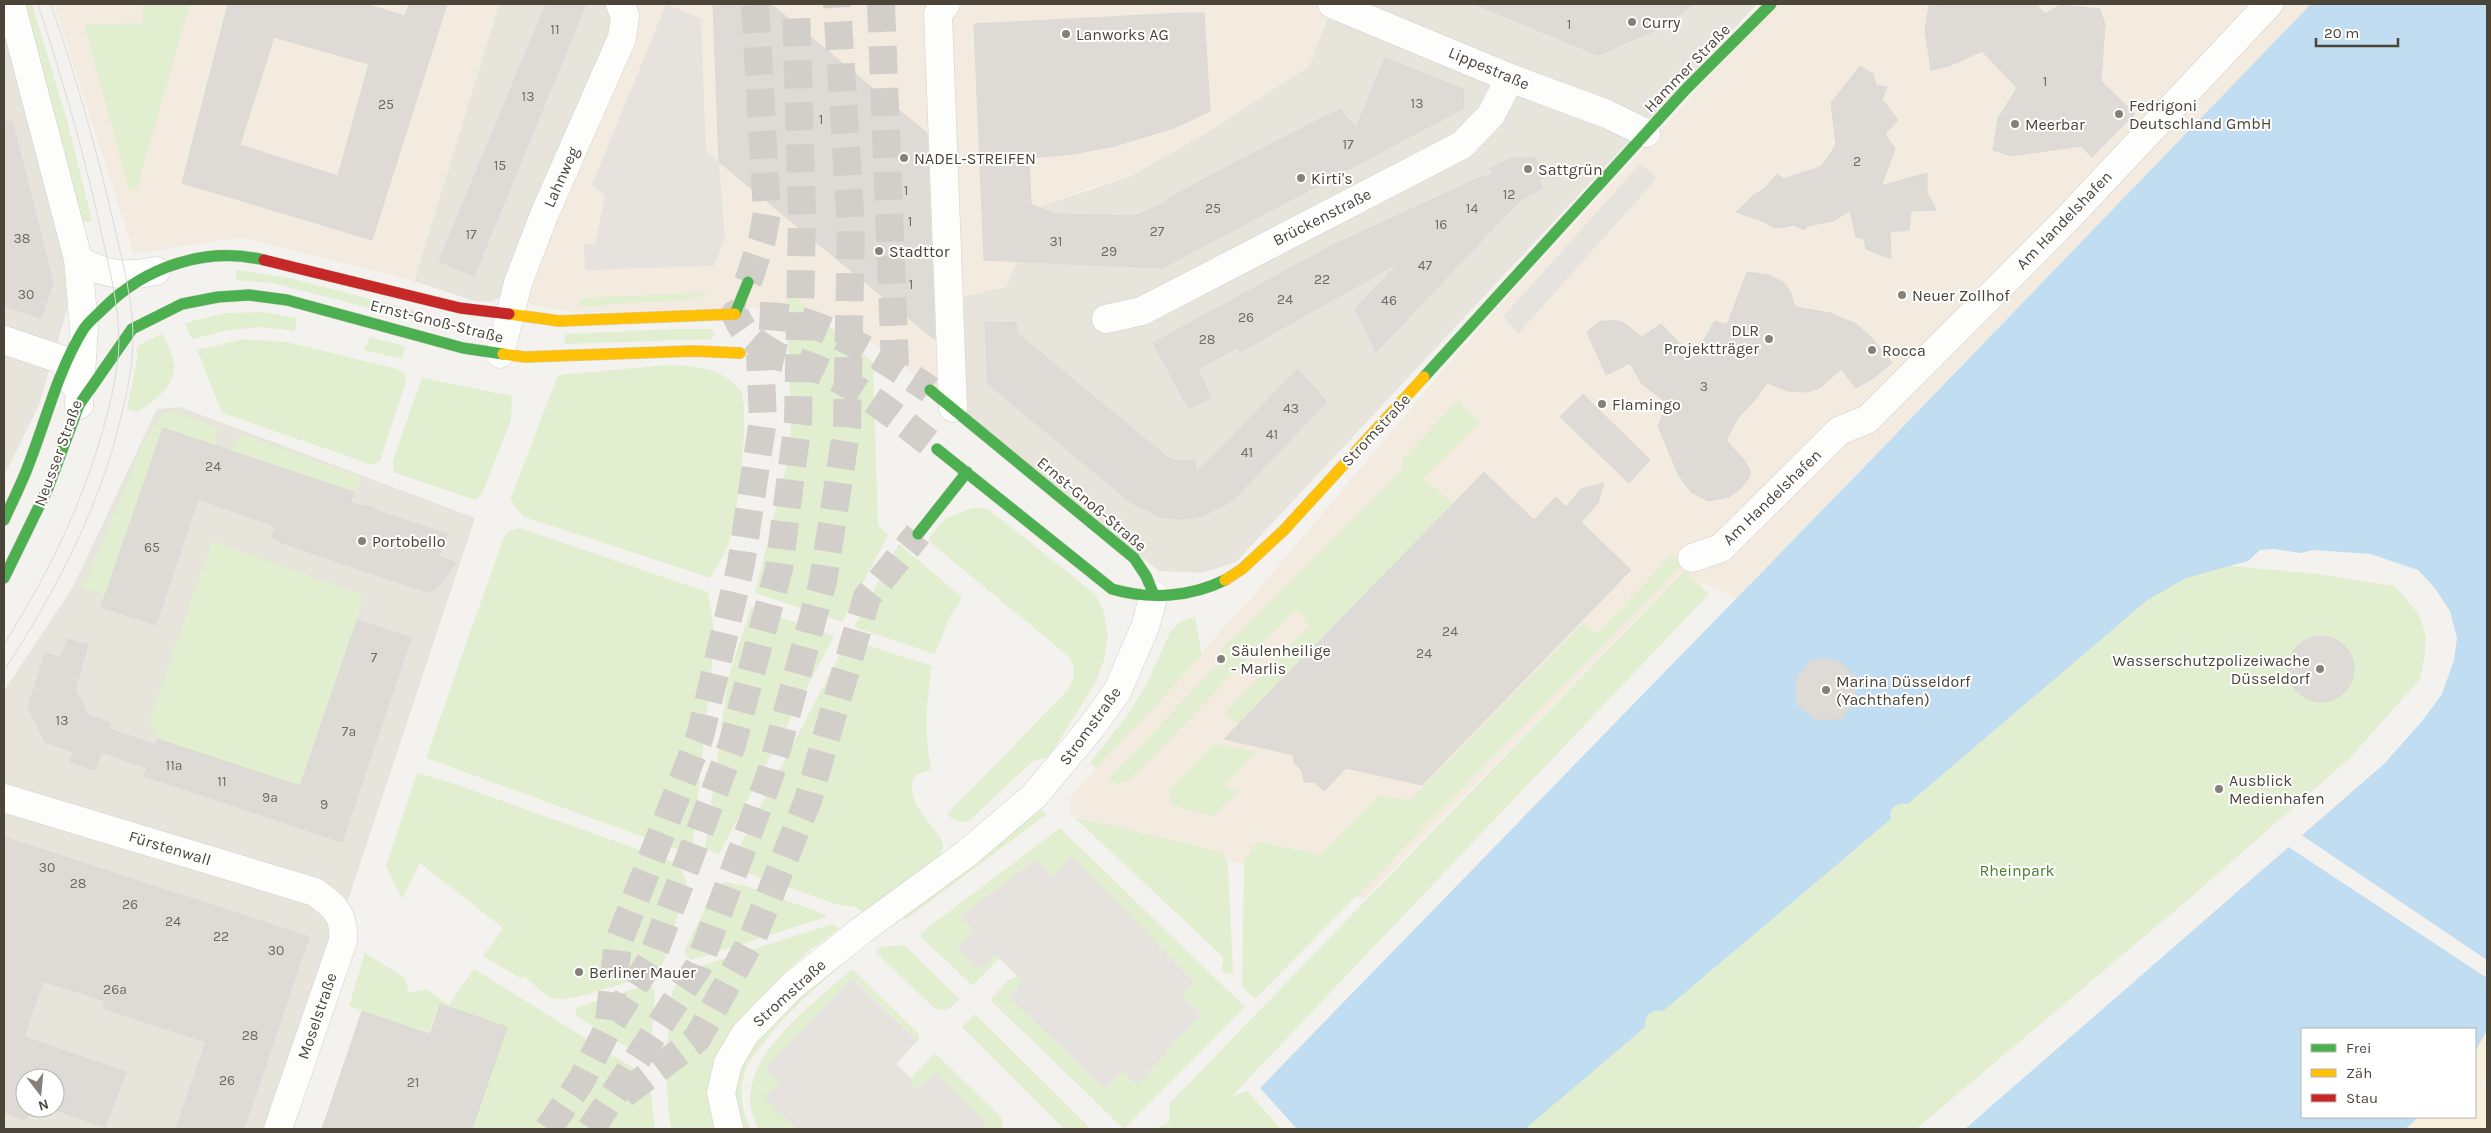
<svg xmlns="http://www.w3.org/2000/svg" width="2491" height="1133" font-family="Karla,sans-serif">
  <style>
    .residential { fill: #e7e4dc; fill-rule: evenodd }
    .commercial { fill: #f3ebdf }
    .green { fill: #e1eecf }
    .sand { fill: #f7f0da }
    .parking { fill: #e6e3df }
    .water { fill: #c0ddf1 }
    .pier { fill: #f4f2ee }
    .building { fill: #dedbd6; stroke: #dcd9d4; fill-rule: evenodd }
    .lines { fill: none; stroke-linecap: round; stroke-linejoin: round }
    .secondary-tunnel { stroke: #d2cfca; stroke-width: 28; stroke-dasharray: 28 14; stroke-linecap: butt }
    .highway-tunnel { stroke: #d2cfca; stroke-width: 28; stroke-dasharray: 28 14; stroke-linecap: butt }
    .street-casing { stroke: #d2d0cb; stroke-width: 29 }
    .fast-casing { stroke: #d3cfc5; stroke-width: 12 }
    .slow-casing { stroke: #d3cfc5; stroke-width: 12 }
    .jam-casing { stroke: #d3cfc5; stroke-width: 12 }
    .street { stroke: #fdfdfc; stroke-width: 28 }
    .fast { stroke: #4caf50; stroke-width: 11 }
    .slow { stroke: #ffc107; stroke-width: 11 }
    .jam { stroke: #c62828; stroke-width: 11 }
    .tram { stroke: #dbdbda; stroke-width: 1 }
    .poi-dot { fill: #868178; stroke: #fff; stroke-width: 2 }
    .labels { text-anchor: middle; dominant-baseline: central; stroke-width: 4; stroke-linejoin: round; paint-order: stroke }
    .number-label { font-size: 14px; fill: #706a61 }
    .poi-label { font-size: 16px; fill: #4b4439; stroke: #fff; text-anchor: start }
    .street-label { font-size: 16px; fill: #4b4439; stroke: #fff }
    .park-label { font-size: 16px; fill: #4a7f2a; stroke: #fff }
  </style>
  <rect width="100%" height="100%" fill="#f4f2ee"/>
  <path class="residential" d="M499 4H632L512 291 493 301 478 302 414 281Z
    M1333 4H1757L1236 562 1202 573 1159 571 964 413V296L1006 287 1041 206 1131 176 1216 127 1309 66Z
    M4 6 72 293 39 405 4 476Z
    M180 407 475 518 272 1129H4V691L73 587 157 409ZM25 1078H55V1108H25Z"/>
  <path class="commercial" d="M54 4H499L414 281 242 237 134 254Z
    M633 4H1333V5L1309 66 1216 127 1130 176 1087 189 1041 206 1006 287 964 296V413L840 318 745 307 578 313 524 304Z
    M1776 4H2487L2301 15 1736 598 1680 574 1364 899 1071 815V796L1257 591 1480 327Z"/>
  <path class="green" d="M20 4H32L66 117 92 221 81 223 61 140Z
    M142 4H190L136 191 129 189 84 24 143 23Z
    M237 270 290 278 420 312 418 321 273 283 235 280Z
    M787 291 873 362 878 525 888 535 842 622 755 593 791 448Z
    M711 292 694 299 578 307 582 298Z
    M264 312 297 318 295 331 263 327 229 330 192 339 185 323 225 313Z
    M675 329H712L714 335 712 339 564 344 566 334Z
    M162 333C166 342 173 354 174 363 177 385 153 403 137 412L127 409 137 360V349L140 345Z
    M370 337 404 346 403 359 364 350Z
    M244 339 286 342 398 369 405 374 406 382 380 461 373 465 222 413 197 350Z
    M667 365C694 366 722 367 740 390 752 405 736 529 727 548 722 559 715 567 711 578L524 517 510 500 558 375Z
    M422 378 512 396 511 420 482 494 475 500 393 472V460Z
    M1458 401 1480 423 1424 478 1453 504 1238 724 1224 713 1309 626 1301 615 1294 611 1129 781 1118 784 1107 780 1223 659 1221 650 1403 469 1402 459Z
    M172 411 214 426 217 430 215 445 163 428 106 595 83 588 144 442 164 412Z
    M247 436 361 477 356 492 230 450 238 437Z
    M973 508 988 509 1095 594 1103 609 1108 635 1104 660 1095 684 1049 756 1032 762 970 820C960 824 955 822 947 814L1068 690C1076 677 1077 666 1067 655L931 543 929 538 946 518Z
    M519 528 708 592 714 629V646L693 842C689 851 686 852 676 849L426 758 503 539 509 531Z
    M212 541 363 595 357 620 300 786 157 739 149 721Z
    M899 544 962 597 948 621 935 654 854 627Z
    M1672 555 1682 565 1255 999 1242 987 1244 861 1257 842 1321 854 1377 796 1410 800 1583 623 1596 634Z
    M2199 563 2318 574 2395 586 2419 615 2426 635 2425 656 2420 679 2350 758 2190 898 1916 1129H1506L2148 586Z
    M1685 570 1709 594 1231 1097 1247 1091 1281 1129H1153L1169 1123V1104Z
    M751 607 834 636 719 854 705 849 728 678Z
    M1195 617 1202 656 1096 768 1090 763 1128 714 1146 685 1171 630 1182 621Z
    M848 639 932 666C926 706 924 730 931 770L915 775C902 801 934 823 943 843V849L937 858 863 912 853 906H842L741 871 732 866 731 863Z
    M1213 744 1256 752 1225 786 1240 791 1213 816 1174 806 1171 802 1169 790Z
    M417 773 449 782 673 862 680 869 687 883 665 959 660 967 651 974C633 979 567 1005 552 998 542 994 534 983 524 977L520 978 483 956 503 928 420 863 402 899 386 866Z
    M1040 809 1047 814 905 920 898 914Z
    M1074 817 1222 852 1228 863 1233 974 1224 973 1222 968 1223 957Z
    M1060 828 1245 1007 1124 1129 990 1000 1007 981 1018 976 1023 981 1008 996 1122 1071 1136 1084 1201 1014 1182 996 1194 982 1072 856 1053 877 1035 860 959 917 974 930 958 949 995 954 999 958 973 986 921 937V933Z
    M725 882 746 886 827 915 823 918 692 960 686 956 685 949 715 889Z
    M832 924 839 929 810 950 779 978 736 1025 709 1098 715 1129H671C665 1092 666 1052 670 1014 671 1007 670 998 673 991 679 976 691 971 704 965Z
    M904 945 960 999C952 1007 944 1014 933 1007L875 952 881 947Z
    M365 953 405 978 409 993 426 989 449 1005 474 969 643 1074 650 1086 655 1129H472L507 1027 439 1004 429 1033 349 1006Z
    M830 964 842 965C813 990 786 1013 763 1044 757 1052 749 1060 746 1069 738 1089 742 1111 751 1129H741C739 1120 734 1109 734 1099 734 1047 796 999 830 964Z
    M852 969 918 1033 919 1040 917 1041 853 978 780 1083 764 1097 797 1129H759C754 1119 749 1108 750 1096 752 1047 819 999 852 969Z
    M646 985 652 987 655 993 651 1049 644 1053 635 1052 578 1017 575 1011 577 1007Z
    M975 1014 1091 1129H1064L962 1027Z
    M935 1053 1000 1116 1003 1122 1002 1129H981L987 1123 935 1073 915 1092 911 1078Z"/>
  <path class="sand" d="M2487 1030V1076L2482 1082 2487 1103V1127L2480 1129H2405L2419 1117H2475V1052Z"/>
  <path class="parking" d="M666 4 701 19 706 151 719 162 725 237 714 266 585 270 584 244H595L605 196 592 185Z
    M1640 164 1657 178 1518 334 1503 317Z
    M1072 856 1194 982 1182 996 1201 1014 1137 1085 1122 1071 1105 1089 1008 996 1023 981 999 958 995 955 981 970 957 948 974 930 959 917 1035 860 1053 877Z
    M852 978 917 1041 896 1064 911 1078 915 1091 935 1073 987 1123 981 1129H797L763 1097 780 1083 765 1068Z"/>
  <path class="water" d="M2311 4H2487V1030L2475 1052V1029H2302V1117H2419L2405 1129H1965L2385 763 2423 720 2442 694 2454 660 2457 638 2450 611 2434 587 2418 570 2371 554 2313 550 2301 553 2274 549 2260 550 2248 561 2186 578 2146 601 1908 804C1899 802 1893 805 1890 814L1891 819 1663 1011C1652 1008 1644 1016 1645 1027L1525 1129H1297L1260 1088 1865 466Z"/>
  <path class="pier" d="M2300 834 2487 960V978L2287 846Z"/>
  <path class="building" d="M228 4H365L405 16 409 4H447L372 240 182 183ZM274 37 369 64 338 176 240 145Z
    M546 4H586L474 276 439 261Z
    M713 4H771L927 133 935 340 719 162Z
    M1474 4H1694L1658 29 1598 55Z
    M1946 4H2036L2045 14 2060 5 2100 9 2105 25 2101 81 2135 114 2092 157 2081 146 2011 156 1993 150 1998 118 2017 88 1982 51 1949 66 1931 70 1925 30 1929 6Z
    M1184 13H1204L1210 111 1174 128 1115 146 1074 154 1029 158 1031 204 1054 214 1135 216 1167 202 1166 200 1234 163 1340 109 1356 128 1385 58 1463 89 1464 108 1162 268 984 260 974 24Z
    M1860 66 1873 74 1876 85 1887 87 1882 99 1898 120 1885 134 1895 149 1881 186 1927 173V192L1936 210 1911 211 1909 230 1890 232 1891 259 1866 249 1864 239 1856 237 1850 211 1833 221 1808 226 1804 230 1794 225 1781 228 1772 227 1765 222 1736 212 1754 195 1765 188 1777 174 1783 179 1820 167 1827 159 1836 144 1831 103Z
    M12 121 53 283 41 318 4 306V122Z
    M1534 157 1544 174 1539 181 1543 188 1521 200 1506 215 1376 352 1355 309 1400 262 1240 352 1237 347 1198 369 1211 398 1189 409 1153 343 1329 247 1477 179 1494 174 1490 169 1511 158Z
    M1747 272 1768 275 1783 282 1790 291 1795 307 1830 313 1856 324 1871 337 1892 363 1875 377 1856 388 1841 369 1821 387 1808 392 1788 391 1767 383 1755 400 1738 418 1726 440 1744 460 1751 472 1748 479 1740 489 1729 497 1708 501 1691 492 1679 476 1658 426 1667 403 1642 384 1630 363 1606 375 1587 332 1599 322 1615 320 1624 323 1642 337 1661 324 1693 357 1715 321 1727 325Z
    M985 322 1017 323V333L1167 457 1175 461 1195 460 1196 473 1298 369 1327 402 1232 501 1202 516 1180 519 1161 517 1130 502 988 384Z
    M1583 394 1650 460 1629 483 1560 417Z
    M163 428 354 492 350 503 373 507 375 510 447 534 439 556 456 563 435 590 427 592 279 542 280 540 272 537 275 526 198 499 156 625 101 607Z
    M1484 472 1534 520 1556 497 1566 507 1581 489 1604 483 1598 503 1581 522 1631 570 1422 785 1346 768 1324 791 1314 782H1304L1302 771 1294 763V755L1224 739Z
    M357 620 411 638 342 842 144 776 147 768 101 752 95 770 70 762 73 752 45 742 28 707 45 653 61 658 68 639 88 645 75 689 88 715 111 723 109 729 155 745 157 739 300 786Z
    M2288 669a33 33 0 1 1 66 0a33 33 0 1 1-66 0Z
    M1812 660H1836L1856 676 1855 700 1841 719 1815 720 1796 704V679Z
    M4 837 309 937 244 1129H176L206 1042 103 1008 105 1001 43 981 24 1037 126 1072 105 1127 49 1108H55V1078H25V1108H32L26 1120 4 1112Z
    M440 1004 507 1027 472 1129H322L362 1011 430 1034Z"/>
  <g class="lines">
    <path class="secondary-tunnel" d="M757 354C826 358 885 408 937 449
      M776 355C756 343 745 337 735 314 753 316 773 315 792 319 833 327 896 366 930 390"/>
    <path class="highway-tunnel" d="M881 4 895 366
      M748 282 762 240 767 213 755 4
      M609 1020 618 943 700 736 741 564 763 420 760 354
      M624 1094 697 1039 753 937 808 800 867 597 918 534
      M548 1129 581 1081 607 1030 652 958 732 745 779 568 798 421 802 215 796 4
      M591 1129 698 967 770 775 823 581 847 427 851 227 837 4"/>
    <g class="street-casing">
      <path id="street" d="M11 4 78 259 84 328 79 405
        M946 4 938 14 953 408
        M1332 4 1510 78 1607 114 1646 133
        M78 259C105 276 126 277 156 271
        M1106 319 1142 311 1462 145 1491 115 1510 78
        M4 340 66 361 73 383
        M500 354 518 283 544 215 622 38 625 16 620 4
        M1692 558 1721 548 1839 431 1868 419 2068 218 2269 4
        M4 798 315 892C335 907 345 914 343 941L278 1129
        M729 1129 721 1093 728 1063 745 1034 793 985 862 930 966 854 1034 796 1090 729 1117 692 1145 627 1154 595"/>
    </g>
    <g class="fast-casing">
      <path id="fast" d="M735 314 748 282
        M1424 377 1686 89 1771 4
        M930 390 1134 558 1146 576 1154 595
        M937 449 1112 589C1149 600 1191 597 1225 580
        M4 520C13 500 23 481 30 461 47 417 58 371 83 330 88 322 97 315 104 308 145 267 206 246 264 260
        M918 534 967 472
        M4 578 48 488 79 405 132 329 182 304 218 297 249 295 287 300 463 348 503 354"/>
    </g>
    <g class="slow-casing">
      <path id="slow" d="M509 314 559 321 735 314
        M503 354 525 357 693 351 740 353
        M1225 580 1242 569 1284 530 1424 377"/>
    </g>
    <g class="jam-casing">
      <path id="jam" d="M264 260 460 308 509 314"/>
    </g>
    <use href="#street" class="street"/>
    <use href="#fast" class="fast"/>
    <use href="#slow" class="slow"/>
    <use href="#jam" class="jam"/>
    <path class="tram" d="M4 644C48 575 84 501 105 422 112 396 118 371 119 344 119 308 111 275 103 240 86 160 63 81 38 4
      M4 671C53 595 95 517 118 429 125 401 132 373 133 344 134 304 123 264 114 225 97 150 76 77 51 4"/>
  </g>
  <g class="poi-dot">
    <circle cx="1632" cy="22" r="5"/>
    <circle cx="1066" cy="34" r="5"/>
    <circle cx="2119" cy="114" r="5"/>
    <circle cx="2015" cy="124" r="5"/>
    <circle cx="904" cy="158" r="5"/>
    <circle cx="1528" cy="169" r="5"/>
    <circle cx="1301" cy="178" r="5"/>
    <circle cx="879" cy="251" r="5"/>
    <circle cx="1902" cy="295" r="5"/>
    <circle cx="1769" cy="339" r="5"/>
    <circle cx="1872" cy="350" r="5"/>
    <circle cx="1602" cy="404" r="5"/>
    <circle cx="362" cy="541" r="5"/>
    <circle cx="1221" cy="659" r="5"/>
    <circle cx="2320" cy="669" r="5"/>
    <circle cx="1826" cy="690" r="5"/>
    <circle cx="2219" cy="789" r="5"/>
    <circle cx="579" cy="972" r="5"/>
  </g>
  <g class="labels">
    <g class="number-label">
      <text x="1569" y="24">1</text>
      <text x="555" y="29">11</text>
      <text x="2045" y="81">1</text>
      <text x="528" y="96">13</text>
      <text x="1417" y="103">13</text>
      <text x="386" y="104">25</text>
      <text x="821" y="119">1</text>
      <text x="1348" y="144">17</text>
      <text x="1857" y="161">2</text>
      <text x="500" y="165">15</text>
      <text x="906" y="190">1</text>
      <text x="1509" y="194">12</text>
      <text x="1213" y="208">25</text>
      <text x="1472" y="208">14</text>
      <text x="910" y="221">1</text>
      <text x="1441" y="224">16</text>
      <text x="1157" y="231">27</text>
      <text x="471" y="234">17</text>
      <text x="22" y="238">38</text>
      <text x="1056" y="241">31</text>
      <text x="1109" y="251">29</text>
      <text x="1425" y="265">47</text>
      <text x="1322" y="279">22</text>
      <text x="911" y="284">1</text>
      <text x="26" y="294">30</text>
      <text x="1285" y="299">24</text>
      <text x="1389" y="300">46</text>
      <text x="1246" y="317">26</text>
      <text x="1207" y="339">28</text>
      <text x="1704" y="386">3</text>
      <text x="1291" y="408">43</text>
      <text x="1272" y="434">41</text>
      <text x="1247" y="452">41</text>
      <text x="213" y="466">24</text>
      <text x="152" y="547">65</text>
      <text x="1450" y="631">24</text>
      <text x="1424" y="653">24</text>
      <text x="374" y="657">7</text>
      <text x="62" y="720">13</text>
      <text x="349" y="731">7a</text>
      <text x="174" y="765">11a</text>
      <text x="222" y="781">11</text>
      <text x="270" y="797">9a</text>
      <text x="324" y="804">9</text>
      <text x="47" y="867">30</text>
      <text x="78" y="883">28</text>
      <text x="130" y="904">26</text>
      <text x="173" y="921">24</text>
      <text x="221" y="936">22</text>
      <text x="276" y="950">30</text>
      <text x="115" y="989">26a</text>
      <text x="250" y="1035">28</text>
      <text x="227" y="1080">26</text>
      <text x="413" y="1082">21</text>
    </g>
    <g class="poi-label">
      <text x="1642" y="22">Curry</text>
      <text x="1076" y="34">Lanworks AG</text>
      <text x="2129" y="105">Fedrigoni<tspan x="2129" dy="18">Deutschland GmbH</tspan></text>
      <text x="2025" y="124">Meerbar</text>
      <text x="914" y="158">NADEL-STREIFEN</text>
      <text x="1538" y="169">Sattgrün</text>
      <text x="1311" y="178">Kirti's</text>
      <text x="889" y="251">Stadttor</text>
      <text x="1912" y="295">Neuer Zollhof</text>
      <text x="1759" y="330" text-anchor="end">DLR<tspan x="1759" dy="18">Projektträger</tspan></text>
      <text x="1882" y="350">Rocca</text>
      <text x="1612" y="404">Flamingo</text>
      <text x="372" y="541">Portobello</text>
      <text x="1231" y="650">Säulenheilige<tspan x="1231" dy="18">- Marlis</tspan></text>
      <text x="2310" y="660" text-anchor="end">Wasserschutzpolizeiwache<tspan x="2310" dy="18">Düsseldorf</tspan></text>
      <text x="1836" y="681">Marina Düsseldorf<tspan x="1836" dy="18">(Yachthafen)</tspan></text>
      <text x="2229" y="780">Ausblick<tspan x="2229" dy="18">Medienhafen</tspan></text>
      <text x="589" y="972">Berliner Mauer</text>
    </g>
    <g class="street-label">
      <text transform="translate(1489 68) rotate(23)">Lippestraße</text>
      <text transform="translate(1687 68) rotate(-46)">Hammer Straße</text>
      <text transform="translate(561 177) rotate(-66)">Lahnweg</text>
      <text transform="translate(1322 217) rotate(-27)">Brückenstraße</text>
      <text transform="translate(2064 220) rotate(-46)">Am Handelshafen</text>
      <text transform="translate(437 321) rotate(14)">Ernst-Gnoß-Straße</text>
      <text transform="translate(1376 430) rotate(-47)">Stromstraße</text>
      <text transform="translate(58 453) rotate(-70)">Neusser Straße</text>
      <text transform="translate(1772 497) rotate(-44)">Am Handelshafen</text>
      <text transform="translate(1092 504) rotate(40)">Ernst-Gnoß-Straße</text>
      <text transform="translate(1090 726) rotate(-54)">Stromstraße</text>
      <text transform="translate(170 848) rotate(17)">Fürstenwall</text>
      <text transform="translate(789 993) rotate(-42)">Stromstraße</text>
      <text transform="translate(317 1016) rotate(-71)">Moselstraße</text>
    </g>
    <g class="park-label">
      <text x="2017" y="870">Rheinpark</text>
    </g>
  </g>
  <rect width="2491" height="1133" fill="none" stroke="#4b4439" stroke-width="10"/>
  <rect x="2301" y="1028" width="175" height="90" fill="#ffffff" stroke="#b7b4b0"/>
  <rect x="2311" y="1044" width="25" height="8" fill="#4caf50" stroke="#b7b4b0"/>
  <text x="2346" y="1053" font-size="15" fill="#4b4439">Frei</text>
  <rect x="2311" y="1069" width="25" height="8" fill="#ffc107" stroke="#b7b4b0"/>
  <text x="2346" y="1078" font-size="15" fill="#4b4439">Zäh</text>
  <rect x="2311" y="1094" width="25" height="8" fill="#c62828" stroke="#b7b4b0"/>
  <text x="2346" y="1103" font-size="15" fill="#4b4439">Stau</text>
  <g transform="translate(40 1093) rotate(164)"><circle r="24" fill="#ffffff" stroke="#b7b4b0"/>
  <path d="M0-4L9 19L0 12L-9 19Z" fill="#868178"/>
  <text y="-8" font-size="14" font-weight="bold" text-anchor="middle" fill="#4b4439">N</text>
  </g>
  <path d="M2316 38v8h82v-8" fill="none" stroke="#4b4439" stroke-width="2.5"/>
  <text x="2324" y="38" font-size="15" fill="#4b4439" stroke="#ffffff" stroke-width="4" paint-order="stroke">20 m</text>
</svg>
